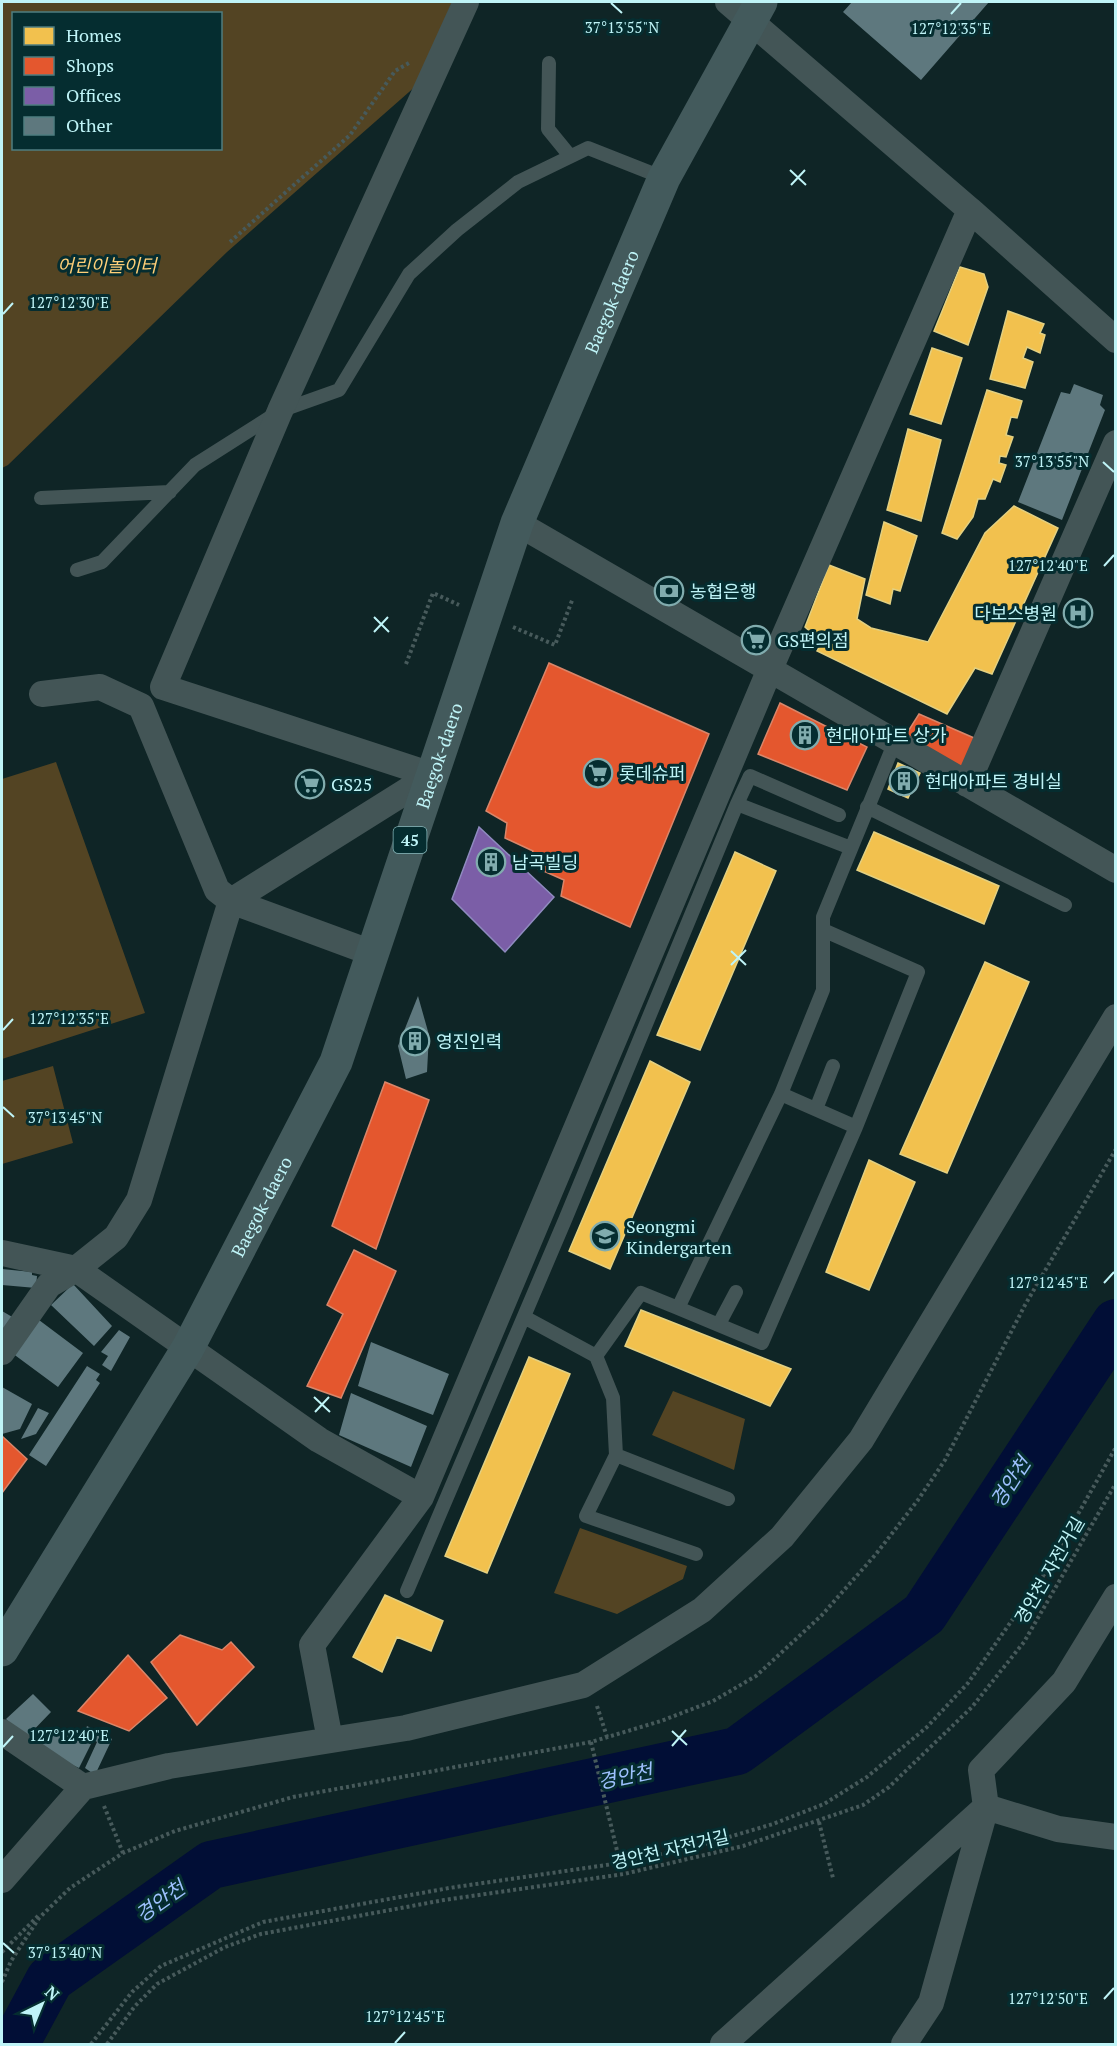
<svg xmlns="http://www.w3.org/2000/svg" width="1117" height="2046" font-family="'PT Serif','Noto Sans KR',serif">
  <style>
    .green { fill: #534423; fill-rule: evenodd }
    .homes { fill: #f2c14e; stroke: #e3d081; stroke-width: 1.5 }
    .shops { fill: #e4572e; stroke: #d9866a; stroke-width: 1.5 }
    .offices { fill: #7b5ea7; stroke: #8f8bbf; stroke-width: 1.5 }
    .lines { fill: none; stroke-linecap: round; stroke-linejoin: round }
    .river { stroke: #010e36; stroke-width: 48 }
    .building { fill: #5e787e }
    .path { stroke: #475a5b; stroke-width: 4; stroke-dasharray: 3 3; stroke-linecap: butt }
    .lane { stroke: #435556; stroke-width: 14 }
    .street { stroke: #435556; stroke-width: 26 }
    .primary { stroke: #435a5c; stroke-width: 33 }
    .ticks { fill: none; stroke: #bff4f7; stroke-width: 2 }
    .labels { text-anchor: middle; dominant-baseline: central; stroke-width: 6; stroke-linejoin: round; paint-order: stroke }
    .shield { fill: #052d30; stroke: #87b8bb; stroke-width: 1.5 }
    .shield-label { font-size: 16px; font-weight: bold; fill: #bff4f7 }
    .park-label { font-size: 18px; font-style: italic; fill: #fecf78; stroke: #052d30 }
    .street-label { font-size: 18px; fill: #bff4f7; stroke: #052d30 }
    .poi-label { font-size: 18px; fill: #bff4f7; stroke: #052d30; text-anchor: start }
    .water-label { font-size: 20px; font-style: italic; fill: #9ec1fe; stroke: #052d30 }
    .ticks-label { font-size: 15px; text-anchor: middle; fill: #bff4f7; stroke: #052d30; stroke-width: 6; stroke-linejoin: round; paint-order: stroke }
  </style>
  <rect width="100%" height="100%" fill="#0f2526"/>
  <path class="green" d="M2 2H452L417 85 227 252 8 465 2 468ZM14 14H220V148H14Z
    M56 762 145 1013 2 1059V779Z
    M53 1066 73 1143 2 1164V1081Z
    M673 1391 745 1419 734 1470 652 1435Z
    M580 1528 687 1566 683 1579 617 1614 554 1593Z"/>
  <path class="homes" d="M960 267 984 274 988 287 968 345 934 331Z
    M1008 311 1044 324 1040 333 1045 335 1040 353 1027 347 1023 358 1033 362 1025 388 990 379Z
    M932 348 962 358 941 424 910 414Z
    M987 390 1022 401 1017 418 1011 417 1006 435 1013 437 1006 457 1000 456 999 463 1006 465 1000 482 993 479 985 499H978L973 517 957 539 942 533Z
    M908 429 941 440 921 521 887 510Z
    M1014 506 1058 528 992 674 975 668 947 714 817 651 822 642 805 627 829 565 865 579 857 619 871 628 928 642 985 533Z
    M884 522 917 536 900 591 893 589 890 604 866 595Z
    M898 763 920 773 908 798 888 789Z
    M874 832 999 886 984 924 857 870Z
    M735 852 776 871 700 1050 657 1035Z
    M985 962 1029 982 947 1173 900 1154Z
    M650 1061 690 1082 610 1269 569 1251Z
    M869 1160 915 1182 869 1290 826 1272Z
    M641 1310 791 1369 770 1406 625 1346Z
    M529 1357 570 1374 487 1573 445 1556Z
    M385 1595 443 1621 431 1651 397 1637 382 1672 353 1657Z"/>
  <path class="shops" d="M549 663 709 734 630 927 561 896 564 880 530 865 533 851 505 838 507 823 486 811Z
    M780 703 867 747 847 790 758 754Z
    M919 714 981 741 966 777 902 741Z
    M385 1082 429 1100 376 1249 332 1226Z
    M354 1250 396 1271 341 1398 307 1386 343 1314 327 1305Z
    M2 1436 27 1459 2 1493Z
    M180 1635 222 1650 231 1642 254 1667 197 1725 151 1662Z
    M128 1655 167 1698 129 1731 78 1711Z"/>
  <path class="offices" d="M479 827 554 897 505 952 452 899Z"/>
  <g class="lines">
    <path class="river" d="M15 2044 50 1979 211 1865 737 1751 924 1614 1116 1323"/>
  </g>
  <path class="building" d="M852 2H989L921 80 843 12Z
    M1074 384 1103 395 1100 405 1105 410 1062 520 1018 502 1061 392 1070 394Z
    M418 996 429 1035 427 1072 406 1079 398 1046Z
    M2 1269 32 1272V1275L37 1276 36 1288 2 1285Z
    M73 1284 112 1326 94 1346 51 1305Z
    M2 1311 14 1318 2 1337Z
    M39 1320 83 1353 58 1387 12 1353Z
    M119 1330 130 1337 111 1371 102 1365 108 1356 101 1352Z
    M371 1342 449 1374 433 1415 358 1386Z
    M87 1366 100 1374 96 1380 100 1383 46 1466 29 1455Z
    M2 1387 32 1404 20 1429 2 1434Z
    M351 1393 427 1426 411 1467 339 1435Z
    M38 1408 49 1413 36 1434 21 1439Z
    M33 1694 51 1712 25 1739 6 1719Z
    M87 1726 112 1739 95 1775 85 1768 97 1742 84 1734Z
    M50 1727 91 1744 79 1768 36 1748Z"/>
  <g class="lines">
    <path class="path" d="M230 242 350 135 395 71 409 63
      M513 627 555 645 573 598
      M406 664 433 593 459 605
      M597 1706 607 1737
      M591 1742 620 1863
      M104 1806 123 1853
      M819 1822 833 1878
      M2 1952 38 1916
      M2 1982 11 1961 39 1918 70 1888 123 1853 175 1831 293 1797 591 1742 661 1721 713 1701 756 1676 822 1615 876 1554 918 1500 945 1460 1025 1305 1116 1149
      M91 2044 132 1992 161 1966 263 1922 449 1888 620 1863 695 1847 773 1824 824 1804 867 1777 927 1727 968 1683 1043 1576 1116 1447
      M107 2044 135 2006 157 1984 225 1947 261 1934 444 1900 624 1874 743 1846 863 1805 889 1787 972 1707 1024 1642 1116 1483"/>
    <path class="lane" d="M549 63 548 129 570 156
      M41 498 170 492
      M77 570 102 562 195 465 280 411 339 390 409 274 457 230 518 182 588 148 664 178
      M737 804 750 776 839 815
      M867 807 1065 905
      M823 930 918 972 856 1127
      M781 1094 856 1127 762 1343 678 1308 781 1094 823 990V917L894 744
      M816 1109 833 1066
      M678 1308 641 1293 596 1356 613 1398 616 1455 728 1499
      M524 1317 596 1356
      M719 1324 736 1292
      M616 1455 586 1516 696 1554
      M407 1591 565 1220 737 804 851 848"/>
    <path class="street" d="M970 210 1116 340
      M517 523 1116 870
      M42 694 100 687 141 706 217 890 231 901 372 953
      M432 775 163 687 280 411 466 2
      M967 784 1116 443
      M2 1253 76 1269 319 1440 421 1497
      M2 1352 49 1285 76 1269 116 1237 139 1200 231 901 432 775
      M2 1732 83 1787 169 1766 406 1728 583 1685 702 1610 782 1537 861 1440 1116 1017
      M330 1740 312 1645 421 1497 770 669 970 210 728 2
      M2 1880 83 1787
      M723 2044 986 1807 981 1770 1064 1682 1116 1597
      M904 2044 931 2003 986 1807 1058 1829 1116 1837"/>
    <path class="primary" id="s1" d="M2 1650 188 1348 336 1062 517 523 664 178 761 2"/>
  </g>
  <path class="ticks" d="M611 3 622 13M951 14 961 3M790 170 806 185M791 185 805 170M3 314 13 303M1103 462 1114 472M1104 566 1114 555M374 617 389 632M374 632 388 617M731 951 746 965M731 965 746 950M3 1030 13 1019M3 1107 14 1117M1104 1283 1114 1272M314 1397 330 1412M315 1412 329 1397M672 1731 687 1745M672 1746 686 1730M3 1747 13 1736M3 1943 14 1953M1104 1999 1114 1988M395 2043 405 2032"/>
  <defs>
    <g id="bank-ring" transform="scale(1.5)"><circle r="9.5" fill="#052d30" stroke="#81acae" stroke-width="1.5"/><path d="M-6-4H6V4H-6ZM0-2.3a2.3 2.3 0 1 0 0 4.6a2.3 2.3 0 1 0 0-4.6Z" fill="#81acae"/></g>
    <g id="hospital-ring" transform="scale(1.5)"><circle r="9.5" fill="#052d30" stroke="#81acae" stroke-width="1.5"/><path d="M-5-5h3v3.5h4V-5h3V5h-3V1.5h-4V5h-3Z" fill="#81acae"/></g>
    <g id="supermarket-ring" transform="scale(1.5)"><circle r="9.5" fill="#052d30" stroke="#81acae" stroke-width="1.5"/><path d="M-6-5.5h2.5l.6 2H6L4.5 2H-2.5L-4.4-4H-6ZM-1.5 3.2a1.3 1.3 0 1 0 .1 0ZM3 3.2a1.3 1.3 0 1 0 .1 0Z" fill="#81acae"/></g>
    <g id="building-ring" transform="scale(1.5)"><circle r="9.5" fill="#052d30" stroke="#81acae" stroke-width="1.5"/><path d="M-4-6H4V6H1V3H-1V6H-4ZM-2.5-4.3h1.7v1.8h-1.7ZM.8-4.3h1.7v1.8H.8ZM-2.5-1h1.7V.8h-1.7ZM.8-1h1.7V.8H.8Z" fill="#81acae"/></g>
    <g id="school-ring" transform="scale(1.5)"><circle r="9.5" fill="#052d30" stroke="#81acae" stroke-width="1.5"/><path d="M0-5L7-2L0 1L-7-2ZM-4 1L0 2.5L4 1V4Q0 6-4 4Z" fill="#81acae"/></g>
  </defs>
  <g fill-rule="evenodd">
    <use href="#bank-ring" x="669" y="591"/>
    <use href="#hospital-ring" x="1078" y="613"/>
    <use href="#supermarket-ring" x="756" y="640"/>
    <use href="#building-ring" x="805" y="735"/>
    <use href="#supermarket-ring" x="598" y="773"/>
    <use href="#building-ring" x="904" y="781"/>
    <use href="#supermarket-ring" x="310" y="784"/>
    <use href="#building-ring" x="491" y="862"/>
    <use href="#building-ring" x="415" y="1041"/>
    <use href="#school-ring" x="605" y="1236"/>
  </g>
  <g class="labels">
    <rect class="shield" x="393.5" y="827" width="33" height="26" rx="4.5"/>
    <g class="shield-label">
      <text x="410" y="840">45</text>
    </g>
    <g class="park-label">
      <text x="107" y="265">어린이놀이터</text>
    </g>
    <g class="street-label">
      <text stroke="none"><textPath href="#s1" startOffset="1486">Baegok-daero</textPath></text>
      <text stroke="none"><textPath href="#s1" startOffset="1000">Baegok-daero</textPath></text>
      <text stroke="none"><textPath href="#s1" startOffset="514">Baegok-daero</textPath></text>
      <text transform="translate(1049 1570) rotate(-60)">경안천 자전거길</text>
      <text transform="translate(670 1849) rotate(-13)">경안천 자전거길</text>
    </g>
    <g class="poi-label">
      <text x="690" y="591">농협은행</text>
      <text x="1057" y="613" text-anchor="end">다보스병원</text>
      <text x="777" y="640">GS편의점</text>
      <text x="826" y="735">현대아파트 상가</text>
      <text x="619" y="773">롯데슈퍼</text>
      <text x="925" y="781">현대아파트 경비실</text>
      <text x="331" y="784">GS25</text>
      <text x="512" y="862">남곡빌딩</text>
      <text x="436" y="1041">영진인력</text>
      <text x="626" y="1226">Seongmi<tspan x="626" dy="21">Kindergarten</tspan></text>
    </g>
    <g class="water-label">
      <text transform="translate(1010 1482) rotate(-57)">경안천</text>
      <text transform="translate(625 1776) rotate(-12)">경안천</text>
      <text transform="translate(160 1901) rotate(-35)">경안천</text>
    </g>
  </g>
  <g class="ticks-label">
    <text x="622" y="33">37°13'55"N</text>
    <text x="951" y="34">127°12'35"E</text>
    <text x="69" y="308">127°12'30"E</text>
    <text x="1052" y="467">37°13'55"N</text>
    <text x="1048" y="571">127°12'40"E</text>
    <text x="69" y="1024">127°12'35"E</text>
    <text x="65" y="1123">37°13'45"N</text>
    <text x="1048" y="1288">127°12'45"E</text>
    <text x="69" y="1741">127°12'40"E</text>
    <text x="65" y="1958">37°13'40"N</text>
    <text x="1048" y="2004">127°12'50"E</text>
    <text x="405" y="2022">127°12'45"E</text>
  </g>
  <rect width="1117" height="2046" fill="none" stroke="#bff4f7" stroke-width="6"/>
  <rect x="12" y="12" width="210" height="138" fill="#052d30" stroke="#4f7d80" stroke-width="1.5"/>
  <rect x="24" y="27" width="30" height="18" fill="#f2c14e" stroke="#4f7d80" stroke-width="1.5"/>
  <text x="66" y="42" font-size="18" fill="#bff4f7">Homes</text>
  <rect x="24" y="57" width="30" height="18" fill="#e4572e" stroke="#4f7d80" stroke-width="1.5"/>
  <text x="66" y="72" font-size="18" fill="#bff4f7">Shops</text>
  <rect x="24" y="87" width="30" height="18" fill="#7b5ea7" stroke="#4f7d80" stroke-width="1.5"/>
  <text x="66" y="102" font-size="18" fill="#bff4f7">Offices</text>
  <rect x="24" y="117" width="30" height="18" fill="#5e787e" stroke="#4f7d80" stroke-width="1.5"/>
  <text x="66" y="132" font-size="18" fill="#bff4f7">Other</text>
  <g transform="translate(42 2004) rotate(43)" stroke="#052d30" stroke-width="4.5" paint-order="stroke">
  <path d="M0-4.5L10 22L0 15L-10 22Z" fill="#bff4f7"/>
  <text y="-9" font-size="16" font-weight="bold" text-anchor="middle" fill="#bff4f7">N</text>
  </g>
</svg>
